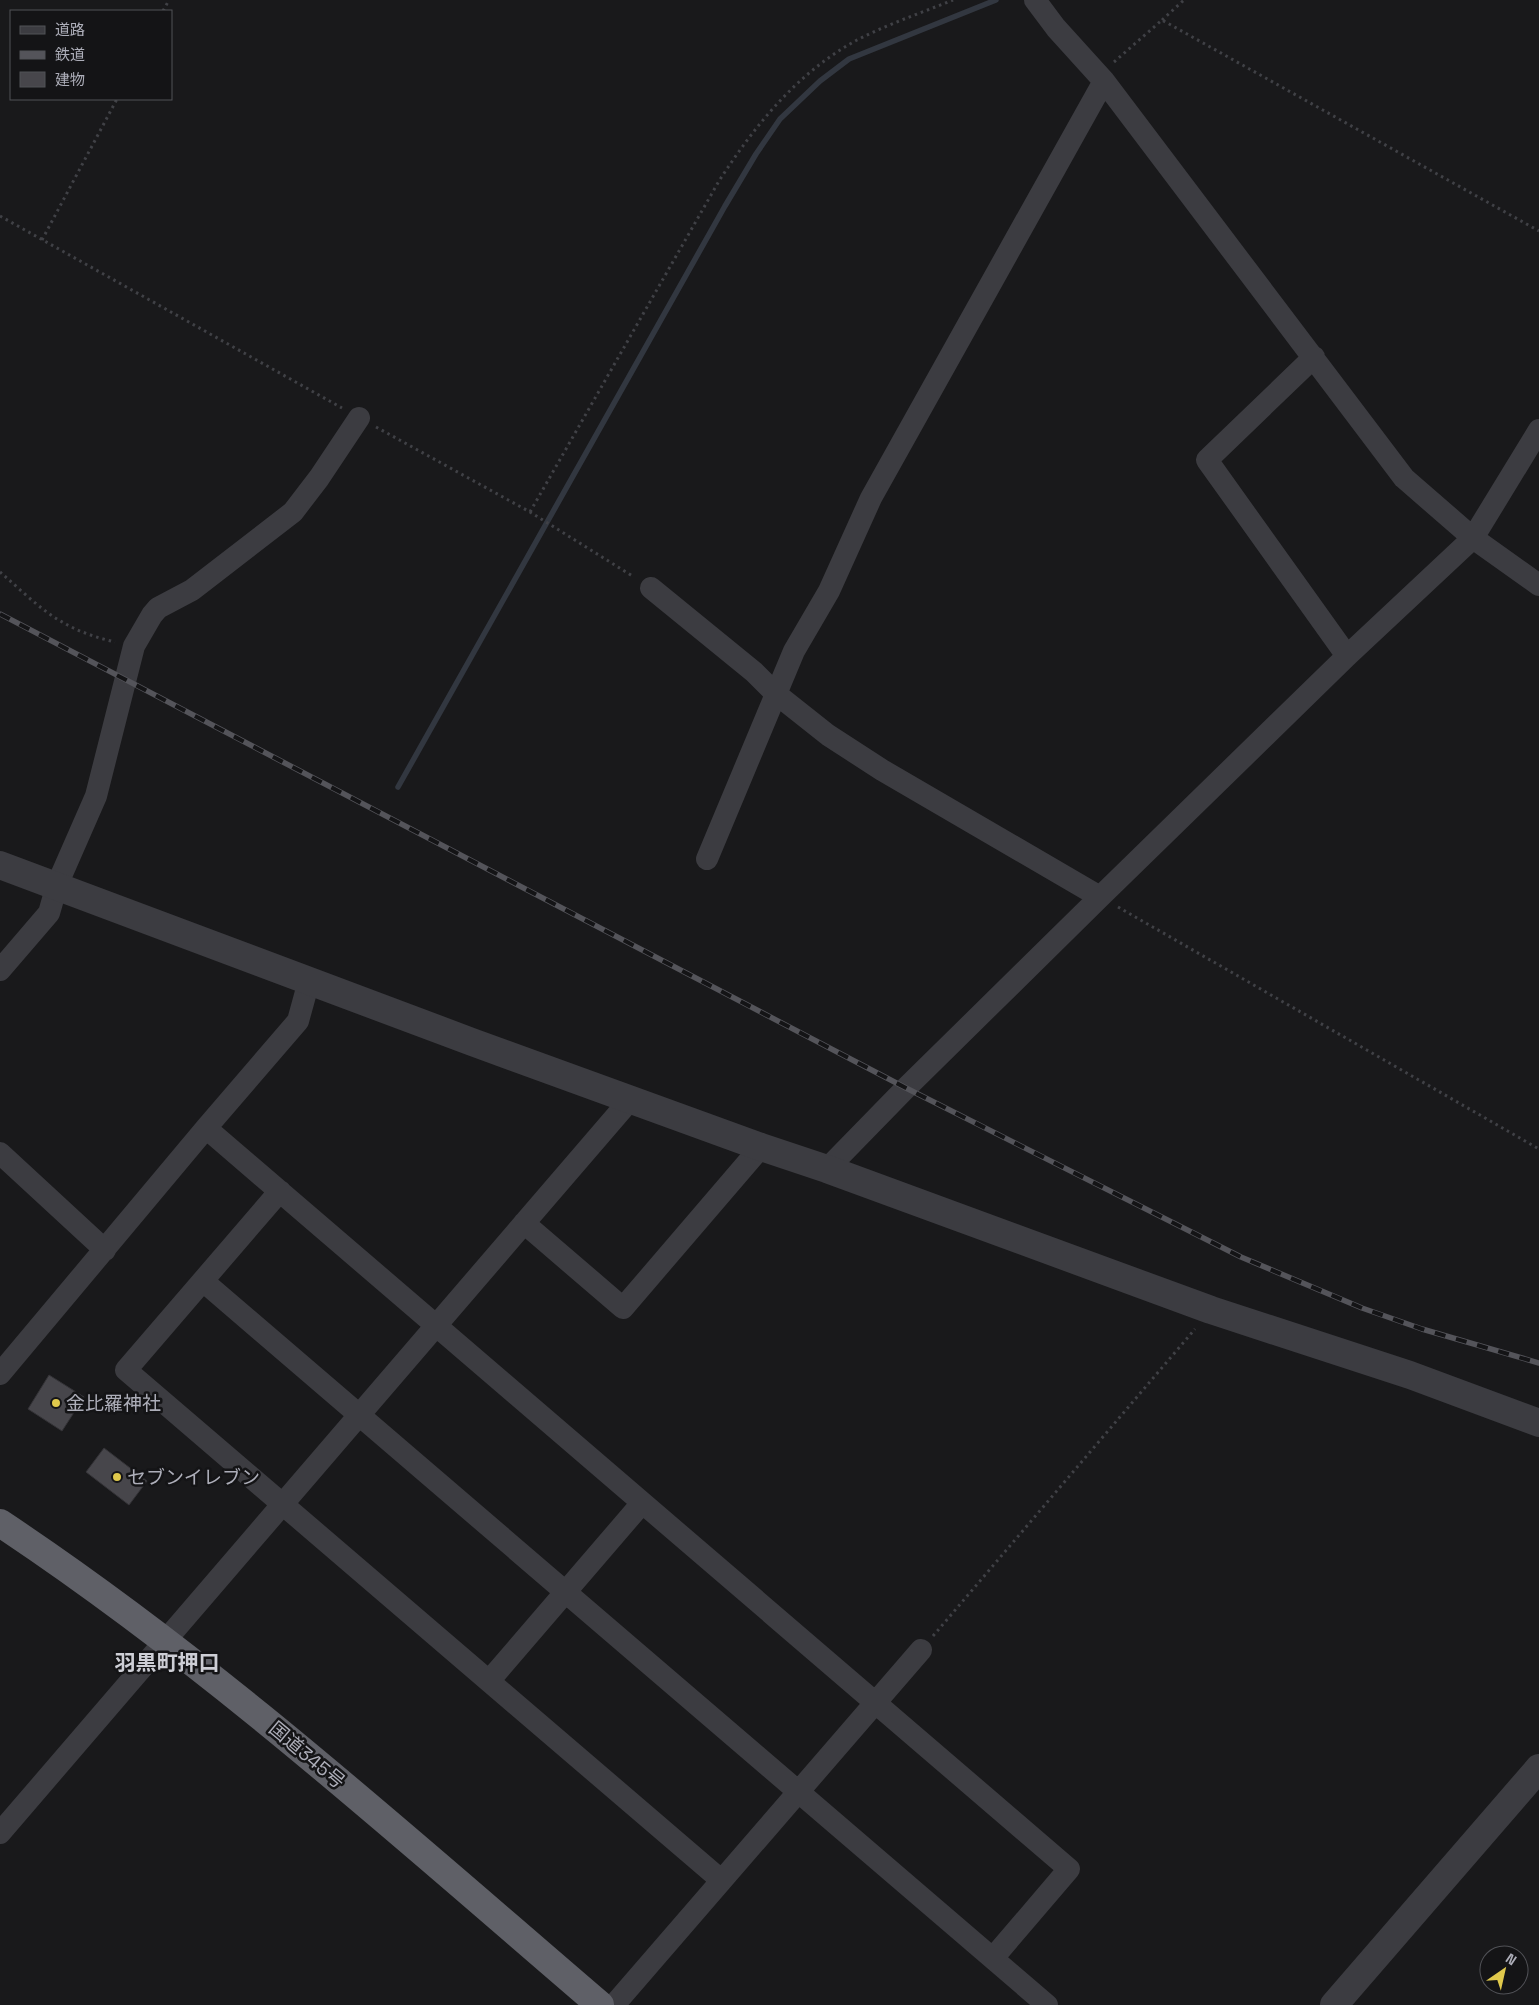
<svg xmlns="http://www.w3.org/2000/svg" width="1539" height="2005" font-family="'Space Grotesk','Noto Sans JP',sans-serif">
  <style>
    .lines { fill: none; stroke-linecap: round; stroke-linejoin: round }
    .stream { stroke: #323740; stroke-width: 5.5 }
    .building { fill: #47464b; stroke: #343337 }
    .path { stroke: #404146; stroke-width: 3; stroke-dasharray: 2.5 4; stroke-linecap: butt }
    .minor { stroke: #3c3c41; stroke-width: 22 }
    .tertiary { stroke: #3c3c41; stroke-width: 28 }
    .trunk { stroke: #5f6067; stroke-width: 28 }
    .rail-casing { stroke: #54545a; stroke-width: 5.5 }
    .rail { stroke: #141416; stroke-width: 4; stroke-dasharray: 11; stroke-linecap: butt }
    .poi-dot { fill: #e0c94c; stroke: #141416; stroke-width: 2 }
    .labels { text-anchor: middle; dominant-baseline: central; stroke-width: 5; stroke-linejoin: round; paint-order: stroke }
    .poi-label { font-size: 19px; fill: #adaeb9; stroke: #141416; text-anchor: start }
    .street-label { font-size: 19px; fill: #adaeb9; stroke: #141416 }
    .quarter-label { font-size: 21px; font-weight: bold; fill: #cdced5; stroke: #141416 }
  </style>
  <rect width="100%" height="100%" fill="#19191b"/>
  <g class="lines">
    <path class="stream" d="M398 787 725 206 756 154 780 119 820 81 849 59 996 0"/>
  </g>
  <path class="building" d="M49 1375 84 1397 62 1431 28 1409Z
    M104 1448 147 1481 129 1505 86 1472Z"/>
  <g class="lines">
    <path class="path" d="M163 11 169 0
      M1162 20 1184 0
      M1114 62 1162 20 1539 231
      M0 216 342 408
      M42 240 117 99
      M376 427 530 512 634 577
      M530 512 719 181C755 125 798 72 857 40 888 24 921 13 953 0
      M0 572C20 589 40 610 64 623 79 632 98 638 115 642
      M1118 907 1539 1149
      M933 1636 1195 1329"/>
    <path class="minor" d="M1035 0 1056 28 1104 81 1404 478 1473 538 1539 585
      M1314 357 1207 460 1347 656
      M651 588 754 672 775 693 828 735 882 770 1100 897
      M707 859 794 651 829 591 871 498 1104 81
      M0 970 49 913 57 885 96 796 134 646 152 615 158 608 192 590 293 512 319 478 359 418
      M206 1128 1069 1869 993 1958
      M0 1153 105 1250
      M827 1169 906 1088 1100 897 1347 656 1473 538 1539 430
      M280 1191 126 1370 721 1880
      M524 1223 623 1308 761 1147
      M203 1281 1047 2005
      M0 1374 206 1128 298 1021 309 981
      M489 1681 642 1503
      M0 1833 630 1100
      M614 2005 921 1650"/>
    <path class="tertiary" d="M0 865 472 1042 761 1147 827 1169 1211 1310 1410 1375 1539 1423
      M1334 2005 1539 1768"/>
    <path class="trunk" d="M0 1523C214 1665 405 1838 600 2005"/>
    <g class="rail-casing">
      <path id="rail" d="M0 614 906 1088 1241 1257 1362 1308 1422 1329 1539 1363"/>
    </g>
    <use href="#rail" class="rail"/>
  </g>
  <g class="poi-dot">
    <circle cx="56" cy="1403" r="5"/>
    <circle cx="117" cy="1477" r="5"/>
  </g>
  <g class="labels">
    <g class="poi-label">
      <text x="66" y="1403">金比羅神社</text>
      <text x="127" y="1477">セブンイレブン</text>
    </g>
    <g class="street-label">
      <text transform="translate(307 1755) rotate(40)">国道345号</text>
    </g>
    <g class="quarter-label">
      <text x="167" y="1662">羽黒町押口</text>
    </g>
  </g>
  <rect x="10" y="10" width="162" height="90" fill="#141416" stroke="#515257"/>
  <rect x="20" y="26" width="25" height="8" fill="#3c3c41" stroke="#515257"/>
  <text x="55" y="35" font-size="15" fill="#adaeb9">道路</text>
  <rect x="20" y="51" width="25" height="8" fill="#54545a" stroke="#515257"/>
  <text x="55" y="60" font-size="15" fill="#adaeb9">鉄道</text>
  <rect x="20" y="72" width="25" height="15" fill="#47464b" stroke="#515257"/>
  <text x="55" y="85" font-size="15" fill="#adaeb9">建物</text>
  <g transform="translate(1504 1970) rotate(34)"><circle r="24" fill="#141416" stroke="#515257"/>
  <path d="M0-4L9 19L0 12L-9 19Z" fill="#e0c94c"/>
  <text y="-8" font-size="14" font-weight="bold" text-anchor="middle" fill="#adaeb9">N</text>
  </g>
</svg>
